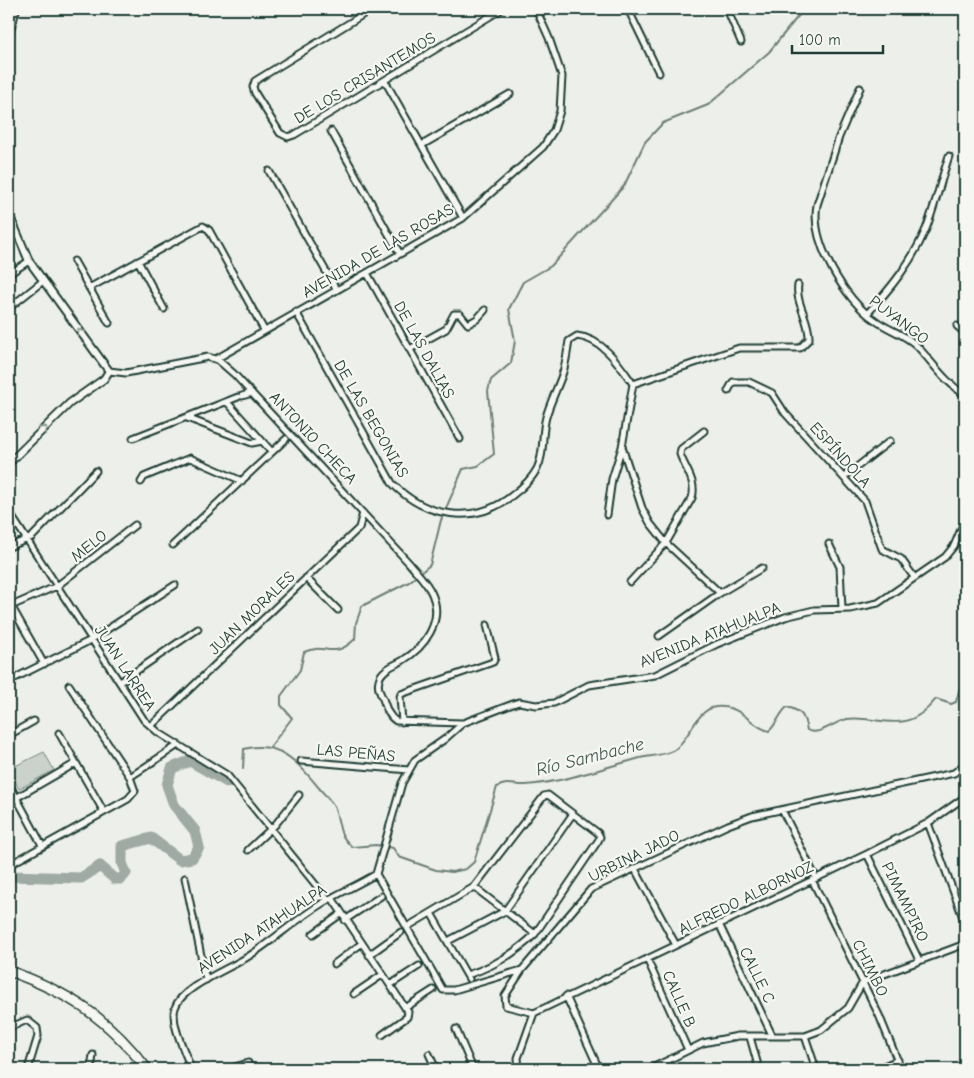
<svg xmlns="http://www.w3.org/2000/svg" width="974" height="1078" font-family="'Comic Neue',sans-serif">
  <style>
    .green { fill: #cbd2cc; stroke: #758880 }
    .lines { fill: none; stroke-linecap: round; stroke-linejoin: round }
    .stream { stroke: #6c7e77; stroke-width: 2 }
    .river { stroke: #9faaa4; stroke-width: 11 }
    .minor-casing { stroke: #1f3d34; stroke-width: 9 }
    .tertiary-casing { stroke: #1f3d34; stroke-width: 10 }
    .trunk-casing { stroke: #1f3d34; stroke-width: 12 }
    .minor { stroke: #f6f6f2; stroke-width: 5 }
    .tertiary { stroke: #f6f6f2; stroke-width: 6 }
    .trunk { stroke: #f6f6f2; stroke-width: 9 }
    .oneway { stroke: #8a9a93 }
    .labels { text-anchor: middle; dominant-baseline: central; stroke-width: 4.5; stroke-linejoin: round; paint-order: stroke }
    .street-label { font-size: 16px; fill: #1f3d34; stroke: #f6f6f2 }
    .water-label { font-size: 18px; font-style: italic; fill: #3f5850; stroke: #f6f6f2 }
  </style>
  <rect width="100%" height="100%" fill="#edefea"/>
  <filter id="ink" filterUnits="userSpaceOnUse"><feTurbulence type="fractalNoise" baseFrequency=".02" numOctaves="2"/><feDisplacementMap in="SourceGraphic" scale="10" xChannelSelector="R" yChannelSelector="G"/><feConvolveMatrix kernelMatrix="1 2 1 2 8 2 1 2 1" color-interpolation-filters="sRGB"/></filter>
  <g filter="url(#ink)">
    <path class="green" d="M44 752 54 770 19 789 9 769Z"/>
    <g class="lines">
      <path class="stream" d="M270 747 292 718 281 705V696L300 670 304 652C326 642 332 661 355 639L356 623 362 606 409 582 430 565 441 520 463 469 478 466 494 454 488 391 491 380 511 363 515 341 509 309 523 282 551 266 624 186 645 142 663 123 708 105 769 52 804 9
        M243 769 244 749C280 740 298 763 319 788 324 794 333 802 335 809 342 829 336 831 352 847L376 845 393 848 399 857 436 870 452 872 466 869 474 862 497 787C508 781 514 786 526 785 564 782 603 768 640 758 650 756 665 755 674 750 689 741 696 709 716 707 744 705 749 726 769 731 777 724 779 714 787 707 802 711 804 715 807 730 819 737 835 721 847 719 866 716 887 725 905 721 919 718 928 709 936 699L951 704 956 702 965 669"/>
      <path class="river" d="M9 876 81 878 100 866 115 879H121L126 873 122 863V846L151 838 180 860 192 858 199 847 195 831 174 805 167 785 172 768 190 761 227 782"/>
      <g class="minor-casing">
        <path id="minor" d="M372 9 255 81 253 87 255 93 280 133 288 137 294 135 502 9
          M628 9 659 73
          M727 9 741 42
          M385 81 463 218
          M860 88 839 137 817 205C810 242 845 300 875 320 888 330 905 334 917 346 933 363 945 382 965 395
          M331 131 400 254
          M422 145 510 94
          M269 171 336 289
          M74 261 109 323
          M138 261 164 309
          M367 273 460 439
          M9 274 29 261
          M89 288 203 226 209 230 264 330
          M9 308 43 281
          M296 312 392 483C425 518 476 526 514 494 523 487 531 480 537 469 545 453 541 435 546 417 550 403 557 389 562 375 566 364 567 352 569 341L577 336C603 339 619 364 633 384L622 447 642 508 650 523 666 543 720 593
          M867 314C891 288 912 262 926 229 935 206 941 180 949 156
          M957 326 965 333
          M410 349 446 329 454 314H460L468 324 477 319 485 310
          M216 359 463 218 543 147 554 130 560 111 562 76 549 38 536 9
          M109 371 126 373 208 357 218 360 234 374 409 563C416 572 427 582 432 594 444 621 425 647 402 661 394 665 381 670 379 680 377 687 380 693 383 699 386 707 388 716 396 721L462 723
          M633 384 739 348H800L809 339C810 320 795 303 798 285
          M728 391 733 382H749L772 393 785 413 865 501 882 549 901 559 914 577
          M242 396 252 393
          M227 402 272 452
          M187 418 252 443 262 441
          M133 438 238 397
          M844 477 890 441
          M141 482 144 477 190 458 242 481
          M9 512 144 720 159 733 227 775 328 900
          M607 515 612 479 622 447
          M829 544 840 567 842 609
          M173 545 286 439
          M9 547 32 537 96 471
          M306 578 338 610
          M630 582 666 543 692 498C697 481 685 469 680 454L681 449 704 431
          M9 602 44 664
          M9 607 57 586 135 525
          M659 636 720 593 762 568
          M9 681 91 640 175 585
          M120 682 198 629
          M402 722 400 697 401 694 493 662 495 658 487 625
          M151 726 359 528 363 513
          M59 733 104 812
          M9 735 34 721
          M301 761 409 770
          M130 777 178 745
          M9 784 42 845
          M9 802 76 763
          M782 810 816 878
          M928 823 965 923
          M248 850 275 825 299 795
          M867 854 919 960
          M9 865 128 799 135 791 130 777 69 685
          M635 869 676 945
          M376 874 443 990H454L522 970
          M185 878 206 980
          M812 880 879 1015 901 1069
          M474 887 535 934
          M332 898 408 1012 407 1017 382 1035
          M431 913 469 979
          M345 920 381 896
          M719 924 772 1035
          M407 927 474 887 544 796 548 795 598 833 600 837 598 841 535 934C516 953 492 967 467 975
          M313 934 341 914
          M448 941 505 911 572 815
          M369 955 401 932
          M647 959 688 1050
          M334 964 361 944
          M390 985 419 966
          M354 994 382 975
          M566 996 599 1069
          M405 1008 433 990
          M534 1013 867 854 928 823 965 797
          M9 1028 27 1020 37 1028 38 1036 28 1069
          M456 1029 473 1069
          M805 1036 816 1069
          M750 1037 759 1069
          M429 1054 436 1069
          M402 1068 403 1069
          M91 1069 93 1055
          M191 1069C186 1053 170 1024 175 1008 182 986 230 969 249 956 275 939 299 917 326 901 343 891 360 884 376 874L402 783 415 760 445 739 463 723 513 704 519 702 536 705 554 703 589 685 655 675 717 644 785 617 814 610 850 609 878 603 945 557 954 546 965 520
          M228 1069 248 1063
          M481 1069H486
          M519 1069 518 1058 534 1013 506 1006 505 996 522 970 591 889 728 825 752 816 954 773 965 764
          M650 1069 703 1043 738 1036H805L821 1030 848 1008 863 982 965 944
          M877 1069 898 1060"/>
      </g>
      <g class="tertiary-casing">
        <path id="tertiary" d="M9 34 16 9
          M9 214 29 261 109 371 104 379 70 403 9 463"/>
      </g>
      <g class="trunk-casing">
        <path id="trunk" d="M9 971C68 992 108 1018 147 1069"/>
      </g>
      <use href="#minor" class="minor"/>
      <use href="#tertiary" class="tertiary"/>
      <use href="#trunk" class="trunk"/>
    </g>
    <defs><path id="oneway-chevron" d="M-2-3.5L2.5 0L-2 3.5" fill="none" stroke-width="1.6" stroke-linecap="round" stroke-linejoin="round" transform="scale(1.25)"/></defs>
    <g class="oneway">
      <use href="#oneway-chevron" transform="translate(80 332) rotate(-126)"/>
      <use href="#oneway-chevron" transform="translate(44 429) rotate(-44)"/>
    </g>
  </g>
  <g class="labels">
    <g class="street-label">
      <text transform="translate(365 78) rotate(-31)">DE LOS CRISANTEMOS</text>
      <text transform="translate(378 251) rotate(-30)">AVENIDA DE LAS ROSAS</text>
      <text transform="translate(899 320) rotate(37)">PUYANGO</text>
      <text transform="translate(424 350) rotate(61)">DE LAS DALIAS</text>
      <text transform="translate(371 419) rotate(60)">DE LAS BEGONIAS</text>
      <text transform="translate(313 438) rotate(47)">ANTONIO CHECA</text>
      <text transform="translate(840 455) rotate(48)">ESPÍNDOLA</text>
      <text transform="translate(89 546) rotate(-38)">MELO</text>
      <text transform="translate(252 613) rotate(-44)">JUAN MORALES</text>
      <text transform="translate(710 635) rotate(-22)">AVENIDA ATAHUALPA</text>
      <text transform="translate(125 668) rotate(57)">JUAN LARREA</text>
      <text transform="translate(356 753) rotate(5)">LAS PEÑAS</text>
      <text transform="translate(634 856) rotate(-26)">URBINA JADO</text>
      <text transform="translate(746 898) rotate(-26)">ALFREDO ALBORNOZ</text>
      <text transform="translate(905 902) rotate(64)">PIMAMPIRO</text>
      <text transform="translate(262 929) rotate(-33)">AVENIDA ATAHUALPA</text>
      <text transform="translate(870 968) rotate(64)">CHIMBO</text>
      <text transform="translate(757 975) rotate(64)">CALLE C</text>
      <text transform="translate(679 999) rotate(66)">CALLE B</text>
    </g>
    <g class="water-label">
      <text transform="translate(590 757) rotate(-14)">Río Sambache</text>
    </g>
  </g>
  <rect width="974" height="1078" fill="none" stroke="#f6f6f2" stroke-width="30"/>
  <rect x="15" y="15" width="944" height="1048" fill="none" stroke="#1f3d34" stroke-width="2" filter="url(#ink)"/>
  <path d="M792 45v8h91v-8" fill="none" stroke="#1f3d34" stroke-width="2.5"/>
  <text x="799" y="45" font-size="15" fill="#1f3d34" stroke="#f6f6f2" stroke-width="4" paint-order="stroke">100 m</text>
</svg>
